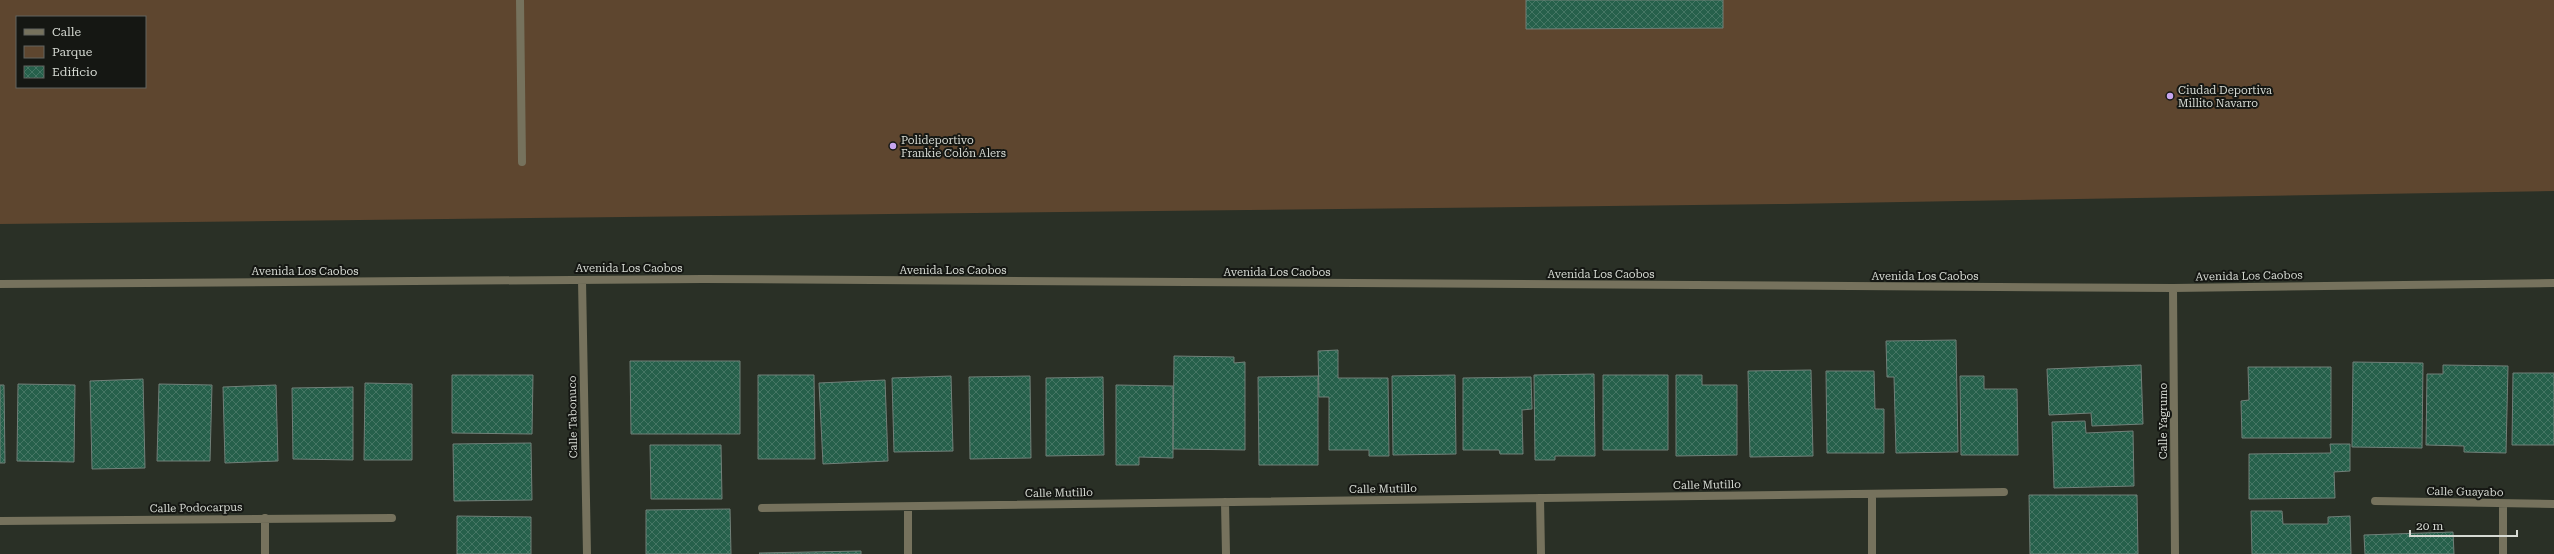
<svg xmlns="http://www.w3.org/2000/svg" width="2554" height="554" font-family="'Roboto Serif',serif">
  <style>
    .green { fill: #5e462f; fill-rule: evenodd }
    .building { fill: url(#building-cross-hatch); stroke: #718079 }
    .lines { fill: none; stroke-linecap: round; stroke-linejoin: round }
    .street { stroke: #76725d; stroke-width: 8 }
    .poi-dot { fill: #c7a6ef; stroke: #151713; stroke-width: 1.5 }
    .labels { text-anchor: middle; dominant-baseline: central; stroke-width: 4; stroke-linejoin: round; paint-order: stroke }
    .poi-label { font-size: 11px; fill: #d6dad3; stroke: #151713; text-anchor: start }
    .street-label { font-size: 11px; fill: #d6dad3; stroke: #151713 }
  </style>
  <defs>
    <pattern id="building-cross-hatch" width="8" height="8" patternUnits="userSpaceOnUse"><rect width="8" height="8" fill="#26604b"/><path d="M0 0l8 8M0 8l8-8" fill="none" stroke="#457664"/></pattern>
  </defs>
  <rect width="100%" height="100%" fill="#2a3026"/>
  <path class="green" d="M0 0H2554V191L1786 204 0 224ZM17 17H145V87H17Z"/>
  <path class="building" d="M1526 0H1723V28L1526 29Z
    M1956 340 1958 452 1896 453 1894 377H1887L1886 341Z
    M1338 350V378H1388L1389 456H1369V450H1329V397H1319L1318 351Z
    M1174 356 1234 357V363L1245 362V450L1173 449Z
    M630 361H740V434H631Z
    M2353 362 2423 363 2422 448 2352 447Z
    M2141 365 2143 424 2092 426 2091 413 2049 415 2047 369Z
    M2443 365 2508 366 2506 453 2464 452V446L2426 445 2427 374H2443Z
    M2248 367H2331V438H2242L2241 401 2249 400Z
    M1811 370 1813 456 1750 457 1748 371Z
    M1826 371H1874L1875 409H1884V453H1827Z
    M2513 373H2554V445H2512Z
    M1594 374 1595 456H1555V460H1535L1534 375Z
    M452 375H533L532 434 452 433Z
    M758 375H814L815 459H758Z
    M1455 375 1456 454 1393 455 1392 376Z
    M1603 375H1668V450H1603Z
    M1676 375H1702V385H1737V455L1676 456Z
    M951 376 953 451 894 452 892 378Z
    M1030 376 1031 458 970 459 969 377Z
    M1318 376V465H1259L1258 377Z
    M1960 376H1984V389H2017L2018 455H1961Z
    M1103 377 1104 455 1046 456V378Z
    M1531 377 1532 409 1522 410 1523 454H1500L1499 450H1463V378Z
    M143 379 145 468 92 469 90 381Z
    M885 380 888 461 823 464 819 383Z
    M365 383 412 384V460H364Z
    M18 384 75 385 74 462 17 461Z
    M159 384 212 385 210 461H157Z
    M0 385H4L5 463H0Z
    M276 385 278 461 225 463 223 387Z
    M1116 385 1173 386V458L1139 457V465H1116Z
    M353 387V460L293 459 292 388Z
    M2085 421 2086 433 2133 431 2134 486 2054 488 2052 422Z
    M531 443 532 500 454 501 453 444Z
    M2330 444H2350V471L2334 472 2335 498 2249 499V454L2331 453Z
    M650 445H721L722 499H651Z
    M2029 495H2137L2138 554H2030Z
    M730 509 731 554H646V510Z
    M2251 511H2282L2283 524H2328V517L2350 516 2351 554H2252Z
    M457 516 531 517V554H457Z
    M2453 532 2454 554H2365L2364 535Z
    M861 551V554H760L759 553Z"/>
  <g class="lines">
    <path class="street" d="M520 0 522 162
      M582 280 587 554
      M0 284 703 279 2173 288 2554 283
      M2173 288 2175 554
      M1872 494V554
      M1540 498 1541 554
      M2375 501 2554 504
      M1225 502 1226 554
      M2503 504V554
      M762 508 2004 492
      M265 518V554
      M0 521 392 518
      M908 554V507"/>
  </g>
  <g class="poi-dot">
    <circle cx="2170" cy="96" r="4"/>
    <circle cx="893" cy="146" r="4"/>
  </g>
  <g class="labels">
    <g class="poi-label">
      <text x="2178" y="90">Ciudad Deportiva<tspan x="2178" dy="13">Millito Navarro</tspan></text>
      <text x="901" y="140">Polideportivo<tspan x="901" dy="13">Frankie Colón Alers</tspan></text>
    </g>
    <g class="street-label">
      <text x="629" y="268">Avenida Los Caobos</text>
      <text x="953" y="270">Avenida Los Caobos</text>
      <text x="305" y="271">Avenida Los Caobos</text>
      <text x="1277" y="272">Avenida Los Caobos</text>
      <text x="1601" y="274">Avenida Los Caobos</text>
      <text x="1925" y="276">Avenida Los Caobos</text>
      <text transform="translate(2249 276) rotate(-1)">Avenida Los Caobos</text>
      <text transform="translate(573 417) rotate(-91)">Calle Tabonuco</text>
      <text transform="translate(2163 421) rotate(-90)">Calle Yagrumo</text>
      <text transform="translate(1707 485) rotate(-1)">Calle Mutillo</text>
      <text transform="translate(1383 489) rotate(-1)">Calle Mutillo</text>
      <text transform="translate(2465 492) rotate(1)">Calle Guayabo</text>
      <text transform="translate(1059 493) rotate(-1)">Calle Mutillo</text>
      <text transform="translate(196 508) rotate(-1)">Calle Podocarpus</text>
    </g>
  </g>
  <rect x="16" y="16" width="130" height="72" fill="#151713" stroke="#626560"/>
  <rect x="24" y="29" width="20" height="6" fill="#76725d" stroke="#626560"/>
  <text x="52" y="36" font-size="12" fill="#d6dad3">Calle</text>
  <rect x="24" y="46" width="20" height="12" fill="#5e462f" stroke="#626560"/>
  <text x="52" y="56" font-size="12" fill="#d6dad3">Parque</text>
  <rect x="24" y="66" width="20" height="12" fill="url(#building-cross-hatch)" stroke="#626560"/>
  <text x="52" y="76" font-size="12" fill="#d6dad3">Edificio</text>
  <path d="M2410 530v6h107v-6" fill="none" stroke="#d6dad3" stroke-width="2"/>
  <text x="2416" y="530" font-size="12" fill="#d6dad3" stroke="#151713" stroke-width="3" paint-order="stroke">20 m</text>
</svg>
